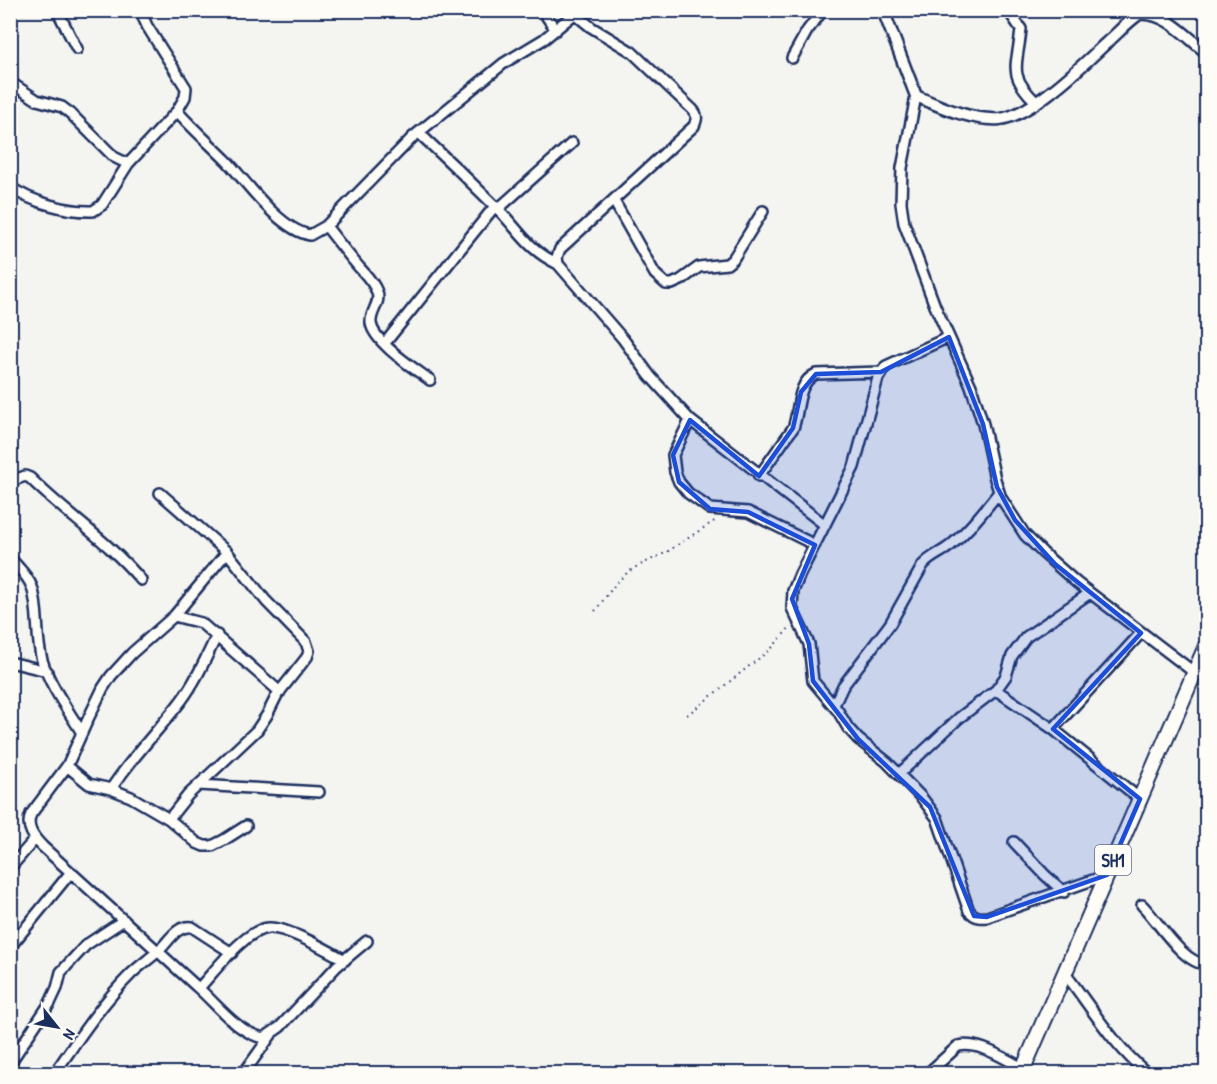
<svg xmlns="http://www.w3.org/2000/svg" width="1217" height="1084" font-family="'Patrick Hand',sans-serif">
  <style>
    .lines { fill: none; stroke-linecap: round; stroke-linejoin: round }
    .minor-casing { stroke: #1b2f5e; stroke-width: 14 }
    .tertiary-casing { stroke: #1b2f5e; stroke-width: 15 }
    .primary-casing { stroke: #1b2f5e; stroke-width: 18 }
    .path { stroke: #1b2f5e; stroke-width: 2; stroke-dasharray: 1.5 4.5; stroke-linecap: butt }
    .minor { stroke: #fdfcf7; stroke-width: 9 }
    .tertiary { stroke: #fdfcf7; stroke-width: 10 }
    .primary { stroke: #fdfcf7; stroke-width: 14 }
    .marked { fill: #1d4ed8; fill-opacity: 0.2; stroke: #1d4ed8; stroke-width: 4.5; stroke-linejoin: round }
    .labels { text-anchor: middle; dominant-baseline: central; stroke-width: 5; stroke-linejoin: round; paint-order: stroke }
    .shield { fill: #fdfcf7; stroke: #5f6c8c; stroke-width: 1.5 }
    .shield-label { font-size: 18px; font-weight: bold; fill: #1b2f5e }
  </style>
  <rect width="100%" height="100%" fill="#f4f4f1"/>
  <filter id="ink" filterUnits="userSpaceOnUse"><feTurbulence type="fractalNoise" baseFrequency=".0167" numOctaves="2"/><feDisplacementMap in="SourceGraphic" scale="12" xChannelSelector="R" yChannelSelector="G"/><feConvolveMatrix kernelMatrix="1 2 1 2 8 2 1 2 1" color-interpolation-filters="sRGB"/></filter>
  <g filter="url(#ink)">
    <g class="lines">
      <g class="minor-casing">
        <path id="minor" d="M57 10 77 49
          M542 10 556 30
          M1008 10 1021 29C1018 66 1006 73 1036 102
          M575 14 591 27 632 52 692 109C698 115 697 119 694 126L560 249 557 257 558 264 623 339 650 376 690 420 825 525
          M792 58 807 31 823 10
          M10 82 37 100 62 107 70 113 114 157 128 164
          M916 96 902 168 901 203 904 223 935 306 971 386 983 424 995 479 1001 498 1025 535 1043 553 1077 583 1195 673
          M177 111C193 129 210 144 227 161 247 183 280 230 310 235L326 226 413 137 504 63 544 39 579 10
          M419 133C445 157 471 182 497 208 520 231 527 249 558 264
          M10 187C31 202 68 212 93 211L102 205 128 164 177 111 185 97 186 88 147 26 140 10
          M614 201 655 274 666 284H672L681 280 699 267 727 264 733 259 763 211
          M498 209 572 143
          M326 226C336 239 347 253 358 266 365 274 373 281 377 292 381 304 370 311 371 323 373 342 415 369 430 380
          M949 337 886 366 878 378 854 467 800 574 793 591 792 608 809 644 813 681 838 711 848 728 858 739 887 762 922 798 937 818 969 911C975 917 979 918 987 917L1107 875
          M385 343 495 206
          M690 420 673 455 675 472 679 482 688 493 710 509 748 512 815 545
          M759 476 793 428C800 410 796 383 816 374L881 372
          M10 485 17 479 25 476 30 478C66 514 108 541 141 580
          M160 493 227 552 266 601 306 642 309 651 307 657 277 695 267 715 257 730 188 795 169 819
          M227 552 174 616 132 653 111 676 103 688 89 717 67 766 31 814C25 827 34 838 43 847 94 893 145 940 196 986 216 1003 237 1033 264 1038L280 1027 337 966 367 941
          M10 558C18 567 28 576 32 587 40 611 35 636 42 660 50 686 68 710 82 733
          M174 616 201 623 280 692
          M10 662 47 671
          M996 690 1053 729 1140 799
          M834 705 843 686 890 624 923 565C931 556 941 553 950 546 969 530 984 511 999 492
          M1053 729 1141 633
          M67 766 89 784 111 789 131 797 169 819 197 843 204 846H212L224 840 246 826
          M899 774 959 718 996 690 1006 676 1012 656 1026 637 1090 593
          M199 785 319 792
          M111 789C131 758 158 731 181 701 196 681 206 658 217 635
          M1014 842 1045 875 1064 892
          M10 868 35 839
          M1142 905C1158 921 1183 964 1206 964
          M10 947 71 872
          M1064 972C1091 1007 1113 1045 1148 1074
          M199 988C215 971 245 930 268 928 286 926 329 951 345 960
          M10 1063 50 1003 57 988 61 972 86 945 124 920
          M54 1074C78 1039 102 1003 131 974 139 966 148 960 156 953 168 944 175 925 192 927L232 953
          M243 1074 271 1035
          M927 1074 958 1046C980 1041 1004 1059 1023 1068"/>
      </g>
      <g class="tertiary-casing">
        <path id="tertiary" d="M883 10 916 96C941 107 972 121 1000 119 1030 116 1082 66 1104 45 1116 35 1126 23 1139 14 1165 11 1187 37 1206 52"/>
      </g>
      <g class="primary-casing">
        <path id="primary" d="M1021 1074 1206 646"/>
      </g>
      <path class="path" d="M595 611 617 582 627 573 636 567 665 553 716 520
        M687 715 771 649 790 627"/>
      <use href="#minor" class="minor"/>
      <use href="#tertiary" class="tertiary"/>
      <use href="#primary" class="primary"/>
    </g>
  </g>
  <path class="marked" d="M949 337 983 424 997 487 1015 520 1055 564 1141 633 1053 729 1140 799 1107 875 987 917 974 916 930 807 858 739 813 681 809 644 792 599 815 545 748 512 710 509 679 482 673 455 690 420 759 476 793 428 801 392 816 374 881 372Z"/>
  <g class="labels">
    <rect class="shield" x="1095" y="845" width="36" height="30" rx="4.5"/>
    <g class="shield-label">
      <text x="1113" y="860">SH1</text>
    </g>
  </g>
  <rect width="1217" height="1084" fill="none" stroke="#fdfcf7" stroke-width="36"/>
  <rect x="18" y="18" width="1181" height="1048" fill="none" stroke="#1b2f5e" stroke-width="2" filter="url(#ink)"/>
  <g transform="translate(57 1027) rotate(121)" stroke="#fdfcf7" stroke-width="4.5" paint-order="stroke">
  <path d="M0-4.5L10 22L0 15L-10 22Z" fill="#1b2f5e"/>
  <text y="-9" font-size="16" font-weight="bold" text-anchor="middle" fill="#1b2f5e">N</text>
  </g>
</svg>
